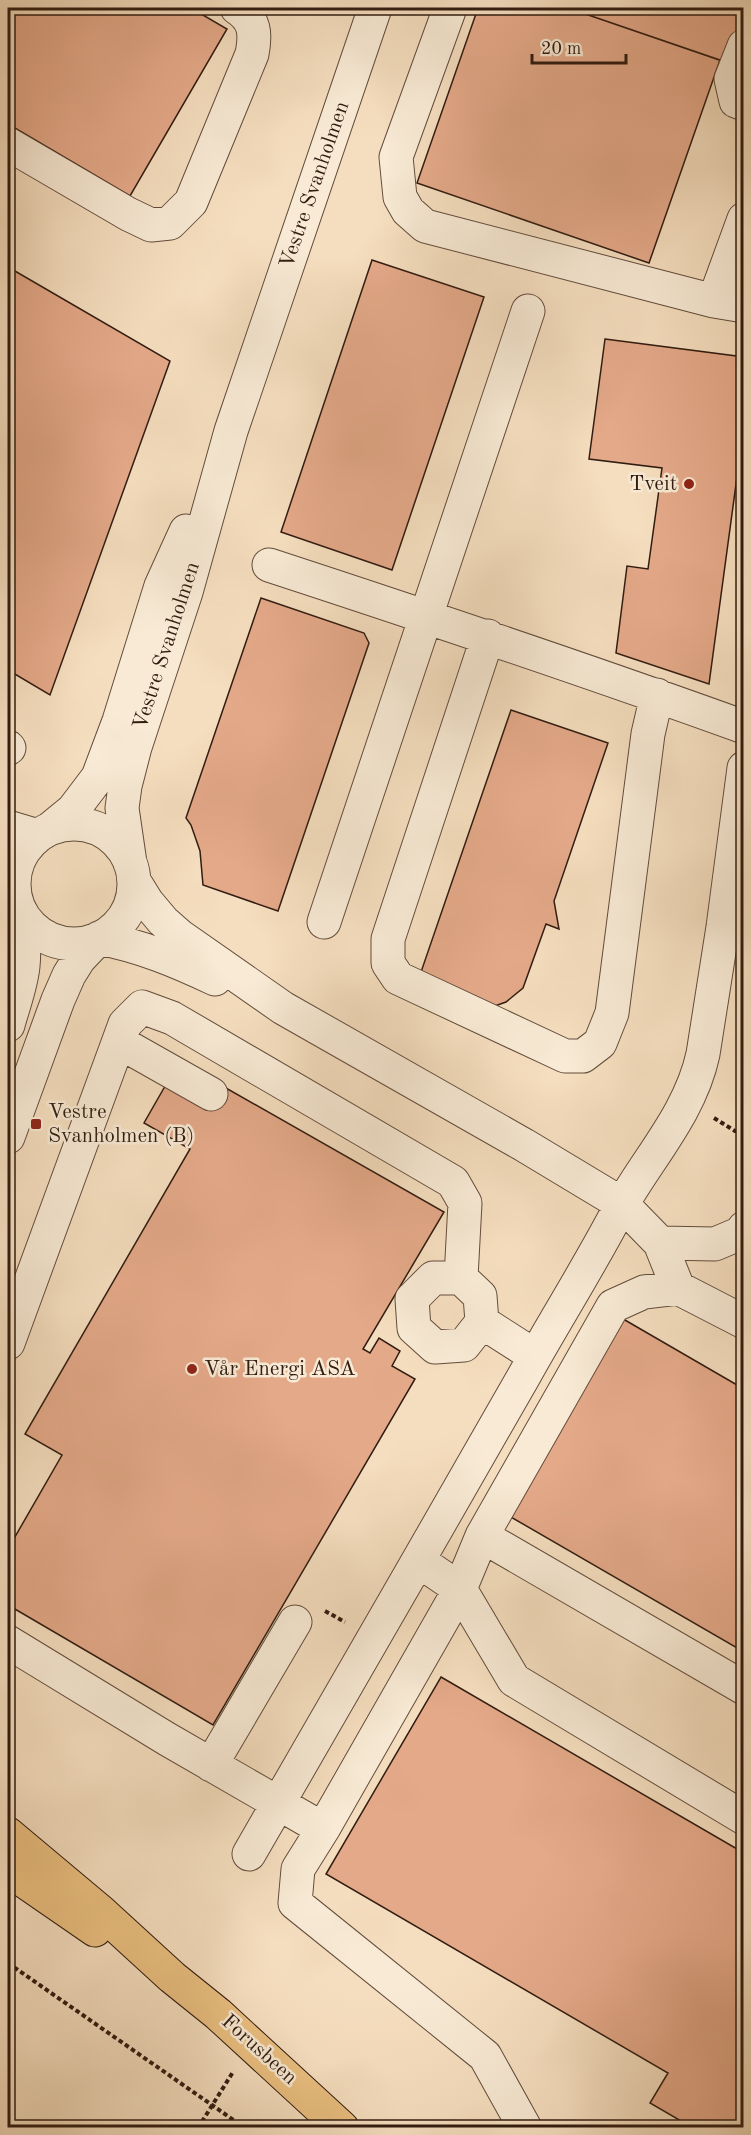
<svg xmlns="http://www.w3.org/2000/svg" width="751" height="2135" font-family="'Old Standard TT',serif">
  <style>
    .building { fill: #e4a989; stroke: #311c11; stroke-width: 1.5 }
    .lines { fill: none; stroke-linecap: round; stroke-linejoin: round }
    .minor-casing { stroke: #624c3c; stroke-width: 35 }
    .major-casing { stroke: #311c11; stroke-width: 35 }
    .path { stroke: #311c11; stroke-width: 4; stroke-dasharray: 4.5 3; stroke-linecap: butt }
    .minor { stroke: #f8ead5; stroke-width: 33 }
    .major { stroke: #eabf80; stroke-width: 33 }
    .poi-dot { fill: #8f2418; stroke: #f8ead5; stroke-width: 2 }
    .labels { text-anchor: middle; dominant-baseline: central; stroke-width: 5; stroke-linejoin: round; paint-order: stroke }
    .street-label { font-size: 21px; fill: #311c11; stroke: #f8ead5 }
    .poi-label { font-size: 21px; fill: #311c11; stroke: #f8ead5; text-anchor: start }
  </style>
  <rect width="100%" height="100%" fill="#f5debf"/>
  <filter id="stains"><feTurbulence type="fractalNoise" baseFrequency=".00333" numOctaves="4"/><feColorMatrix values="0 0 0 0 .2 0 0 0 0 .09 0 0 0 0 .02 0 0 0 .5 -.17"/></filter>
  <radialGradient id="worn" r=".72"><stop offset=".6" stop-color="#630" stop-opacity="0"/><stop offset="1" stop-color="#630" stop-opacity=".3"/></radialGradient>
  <path class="building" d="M8 8H191L227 29 130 196 8 124Z
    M478 8H568L720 60 649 263 417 183Z
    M568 8H744V19L728 63Z
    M372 260 484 297 392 570 281 532Z
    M8 267 170 361 50 695 8 670Z
    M605 339 744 357V425L709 684 616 653 627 566 648 569 662 468 589 459Z
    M261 598 364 633 369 643 278 911 203 885 200 851 191 825 186 818Z
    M511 710 608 743 554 901 559 929 546 924 523 988 506 1002 495 1006 421 972Z
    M168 1081 226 1088 444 1212 363 1349 370 1353 379 1338 400 1351 392 1366 415 1379 213 1725 8 1605V1549L62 1455 25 1434 190 1149 144 1123Z
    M618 1316 744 1389V1652L504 1513Z
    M441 1677 744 1853V2128H693L650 2103 668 2073 326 1874Z"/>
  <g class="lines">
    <g class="minor-casing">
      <path id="minor" d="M450 8 396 157 400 197 408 211 425 226 714 301 744 306
        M744 46 731 79 736 101 744 104
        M8 144 128 214 151 225 170 223 191 202 252 54C256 33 255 20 237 8
        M714 301 744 219
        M269 565C428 617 586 670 744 727
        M488 636 388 939V963L398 978 565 1056H583L600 1043 612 1013 648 734 657 695
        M8 747 9 748
        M14 884a60 60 0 1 1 120 0a60 60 0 1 1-120 0Z
        M8 827 38 836
        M51 828 73 810 98 777 119 721 161 586 186 531
        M130 863 122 808 125 786 135 747 186 592 231 431 375 8
        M134 881 147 902 163 921 180 936 283 1008 524 1145 622 1204 660 1243 678 1288
        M324 922 528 311
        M99 938C141 946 177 961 215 979
        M8 1025C13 1006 21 986 23 966 25 947 22 928 19 909
        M119 1042 211 1094
        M8 1137 58 1000 69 975 79 959 97 940
        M660 1243 715 1244 741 1233 744 1228
        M482 1322 535 1356
        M8 1343 125 1024 142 1007 172 1018 453 1182 465 1203 461 1278 480 1296 482 1322 464 1345 435 1347 414 1328 412 1299 433 1278H461
        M482 1536 744 1688
        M419 1561 460 1589 514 1680 744 1818
        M8 1642 167 1739 323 1829
        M211 1765 295 1622
        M249 1854C341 1694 433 1536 524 1376 554 1322 587 1270 616 1215 645 1161 690 1115 703 1054L723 927 744 768
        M525 2128 485 2056 295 1903 298 1869 323 1829 460 1589 482 1536 613 1306 644 1292 678 1288 744 1322"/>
    </g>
    <g class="major-casing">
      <path id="major" d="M8 1834 101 1912 172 1977 218 2014 342 2128
        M8 1870 95 1930"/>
    </g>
    <path class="path" d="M714 1118 735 1131 744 1132
      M325 1611 345 1622
      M8 1963 245 2128
      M198 2128 233 2072"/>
    <use href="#minor" class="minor"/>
    <use href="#major" class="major"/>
  </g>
  <g class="poi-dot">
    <circle cx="689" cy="484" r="6"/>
    <rect x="30" y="1118" width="12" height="12" rx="3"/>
    <circle cx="192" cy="1369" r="6"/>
  </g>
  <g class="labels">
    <g class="street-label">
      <text transform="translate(315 185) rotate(-71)">Vestre Svanholmen</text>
      <text transform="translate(167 646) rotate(-72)">Vestre Svanholmen</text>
      <text transform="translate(259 2050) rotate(42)">Forusbeen</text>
    </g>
    <g class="poi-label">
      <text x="677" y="484" text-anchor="end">Tveit</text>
      <text x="48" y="1112">Vestre<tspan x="48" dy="24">Svanholmen (B)</tspan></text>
      <text x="204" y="1369">Vår Energi ASA</text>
    </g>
  </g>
  <rect width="751" height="2135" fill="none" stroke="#f5debf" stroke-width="30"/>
  <rect x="9" y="9" width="733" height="2117" fill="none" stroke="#311c11" stroke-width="3"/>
  <rect x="15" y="15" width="721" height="2105" fill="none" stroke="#311c11" stroke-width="1.5"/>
  <path d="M532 54v9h94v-9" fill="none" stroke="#311c11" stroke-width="3"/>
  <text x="541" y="54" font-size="18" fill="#311c11" stroke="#f8ead5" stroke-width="4.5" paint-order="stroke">20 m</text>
  <rect width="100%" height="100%" filter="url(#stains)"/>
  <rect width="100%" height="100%" fill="url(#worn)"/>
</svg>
